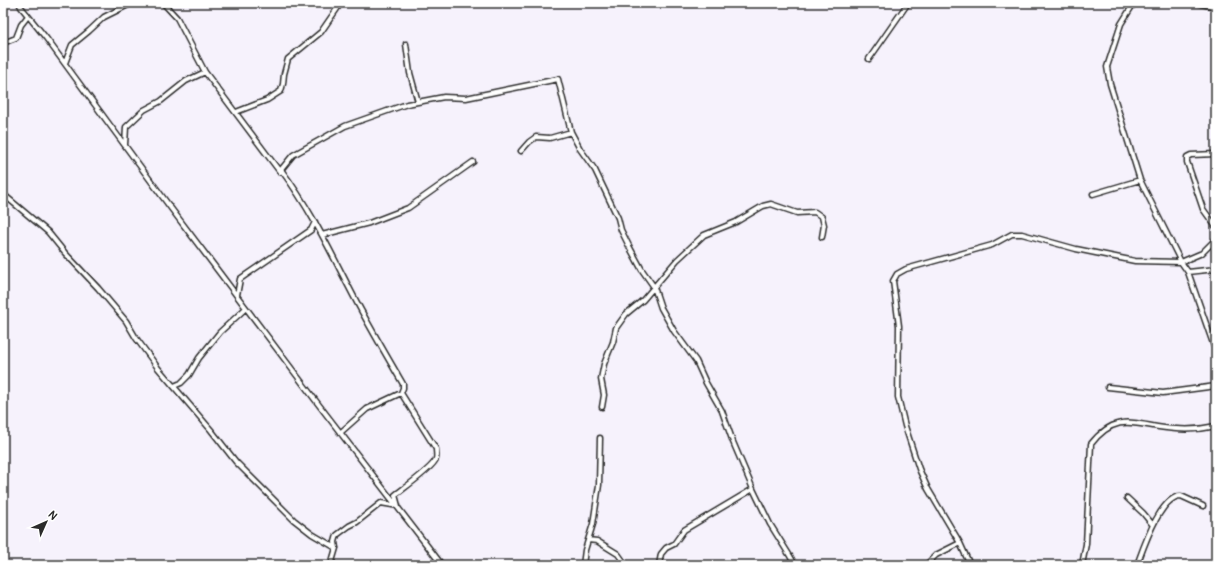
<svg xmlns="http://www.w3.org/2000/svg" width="1219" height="568" font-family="Pangolin,sans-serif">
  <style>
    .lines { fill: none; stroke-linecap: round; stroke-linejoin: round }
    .minor-casing { stroke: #2b2b2b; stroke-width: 7 }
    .minor { stroke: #fff; stroke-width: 4 }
  </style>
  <rect width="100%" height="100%" fill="#f6f2fc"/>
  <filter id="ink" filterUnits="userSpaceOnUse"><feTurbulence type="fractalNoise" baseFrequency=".025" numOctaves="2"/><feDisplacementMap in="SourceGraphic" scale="8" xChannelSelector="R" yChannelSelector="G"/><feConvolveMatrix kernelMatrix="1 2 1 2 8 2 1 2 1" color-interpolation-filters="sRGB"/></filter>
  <g filter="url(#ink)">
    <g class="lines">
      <g class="minor-casing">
        <path id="minor" d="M19 3 21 7 46 38 170 207 319 405 442 565
          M163 3 177 18 205 72 280 172 282 171C315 215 336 264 362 312 375 336 389 360 403 384V388L401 393 367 409 340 433
          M1134 3 1121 24 1107 67 1110 84 1140 180 1181 262 1188 272 1216 352
          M1196 3 1216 7
          M3 43 16 38 21 25 28 16
          M406 44 410 73 418 102
          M869 59 908 3
          M65 63 72 45 89 31 104 17 132 3
          M236 112 267 100 281 91 283 84 284 74 288 59 321 32 341 3
          M571 132 580 149 595 170 618 218 621 230 629 246 642 270 654 287 661 308 674 331 696 361 706 383 722 411 733 442 753 489 770 524 790 556 795 565
          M125 145 126 127 144 110 161 101 186 81 205 72
          M1216 154 1191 155 1187 157V162L1203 209 1216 227
          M280 171 293 155 345 126 407 104 444 97 466 98 558 79 571 132 550 138 536 137 529 142 521 151
          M3 194 48 232 65 253 98 288 126 321 136 338 158 368 211 430 236 462 294 520 312 534 336 548
          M1093 194 1140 180
          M322 235 369 223 408 208 473 162
          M1188 272 1216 269
          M237 295 240 279 311 230 315 222
          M174 386 181 383 189 375 199 358 220 332 246 308
          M1108 387 1163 393 1216 386
          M602 407 604 395 601 379 604 364 613 342 616 328 626 314 643 300 677 260 704 235 736 222 763 206 771 204 797 213 815 212 822 217 824 225 822 237
          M1127 498 1143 513 1152 524
          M588 540 597 541 618 554 626 565
          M331 565 336 548 335 542 337 535 349 526 357 522 381 503 398 506 395 495C404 488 433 468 436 459 437 456 436 452 436 449L401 393
          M583 565 585 550 593 524 599 485 600 438
          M659 565 661 554 666 548 674 544 684 530 753 489
          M926 565 936 555 960 543
          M970 565 960 543 928 489 919 469 905 426 898 397 899 326 893 281 897 274 906 269 992 245 1012 234H1022L1076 249 1135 261 1181 262 1202 253 1216 239
          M1082 565 1086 544 1091 444C1119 408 1140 428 1176 429 1189 430 1203 429 1216 426
          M1137 565C1143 549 1160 496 1181 496L1203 506"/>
      </g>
      <use href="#minor" class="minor"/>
    </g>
  </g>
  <rect width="1219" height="568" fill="none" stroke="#fff" stroke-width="16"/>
  <rect x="8" y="8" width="1203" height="552" fill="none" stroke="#2b2b2b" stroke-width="1.5" filter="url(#ink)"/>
  <g transform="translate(46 522) rotate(45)" stroke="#ffffff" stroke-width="3" paint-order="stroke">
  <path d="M0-3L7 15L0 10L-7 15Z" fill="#2b2b2b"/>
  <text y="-6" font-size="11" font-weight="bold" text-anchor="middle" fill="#2b2b2b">N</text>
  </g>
</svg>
